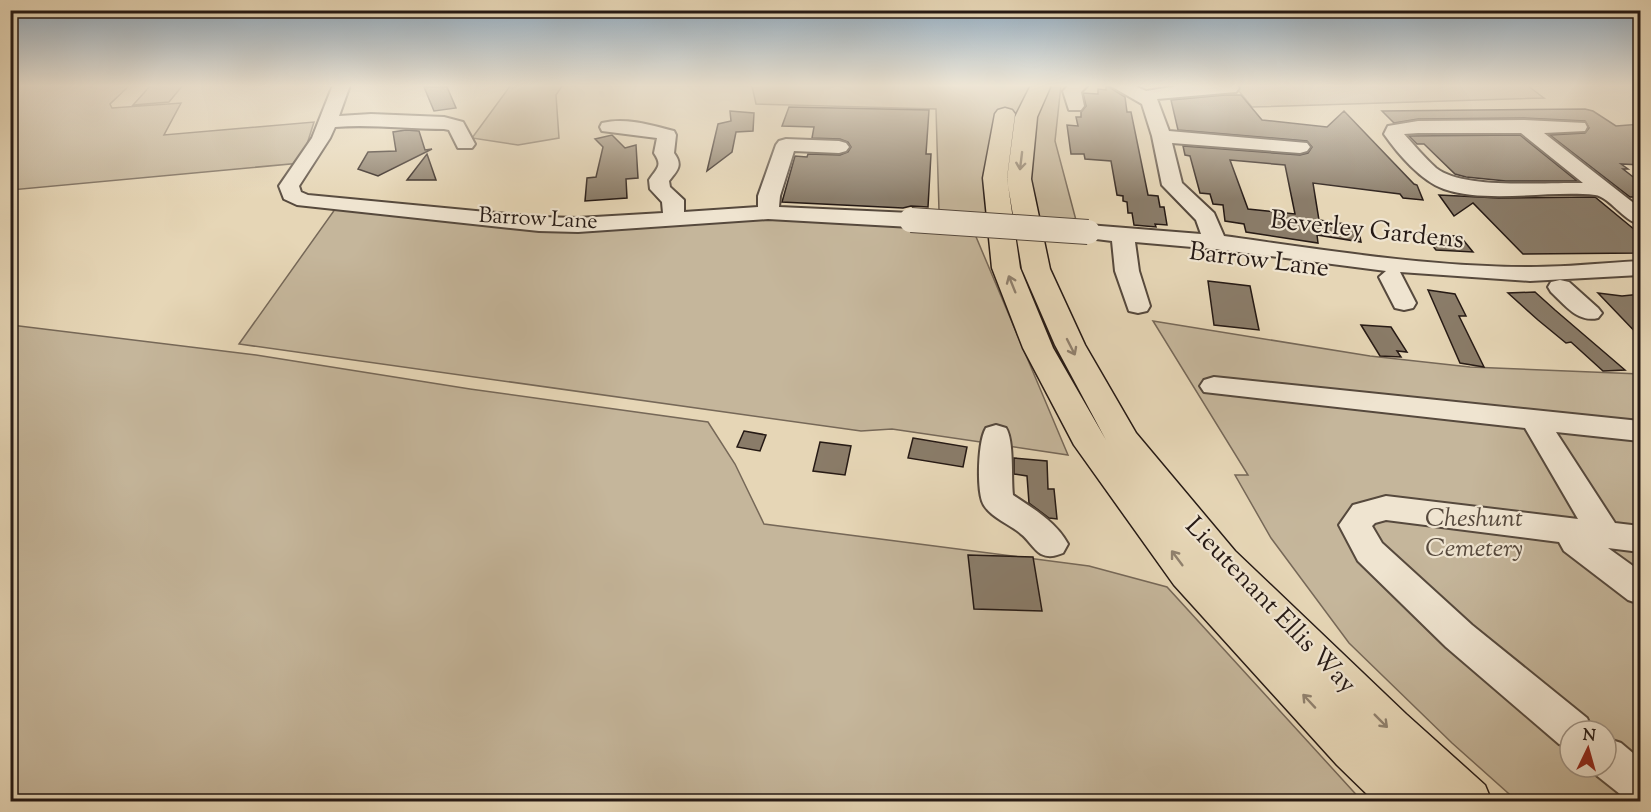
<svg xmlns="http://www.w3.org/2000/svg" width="1651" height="812" font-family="'Sorts Mill Goudy',serif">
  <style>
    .green { fill: #c5b69b; stroke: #766858; stroke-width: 1.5; fill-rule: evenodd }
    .building { fill: #8a7c69; stroke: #261a15; stroke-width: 1.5; fill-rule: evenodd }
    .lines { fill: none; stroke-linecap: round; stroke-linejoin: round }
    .minor-casing { stroke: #56493d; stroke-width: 4 }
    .major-casing { stroke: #261a15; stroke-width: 3 }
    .minor { fill: #efe4d0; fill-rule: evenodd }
    .major { fill: #e6d6b6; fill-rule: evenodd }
    .minor-bridge-casing { stroke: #56493d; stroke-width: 26; stroke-linecap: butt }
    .minor-bridge { stroke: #efe4d0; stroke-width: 24 }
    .oneway { stroke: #90816e }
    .labels { text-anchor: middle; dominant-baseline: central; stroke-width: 4.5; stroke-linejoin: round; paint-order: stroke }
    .far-street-label { font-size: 22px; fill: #261a15; stroke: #efe4d0 }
    .street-label { font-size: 26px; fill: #261a15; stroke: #efe4d0 }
    .park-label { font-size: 26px; font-style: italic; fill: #56493d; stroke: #efe4d0 }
  </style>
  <rect width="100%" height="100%" fill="#e6d6b6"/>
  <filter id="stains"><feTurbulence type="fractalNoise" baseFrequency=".00333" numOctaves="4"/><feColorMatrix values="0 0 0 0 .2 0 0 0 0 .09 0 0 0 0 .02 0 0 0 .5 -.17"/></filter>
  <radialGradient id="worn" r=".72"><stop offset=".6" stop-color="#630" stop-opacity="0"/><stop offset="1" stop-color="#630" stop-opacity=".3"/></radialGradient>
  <path class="green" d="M11 85H130L110 104 112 108 181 103 164 135 314 122 301 163 11 190Z
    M151 85H183L169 102 133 105Z
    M511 85H1061L1055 141 1077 224 939 211 936 109 756 104 752 86H562L556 95 559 138 518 145 472 138Z
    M1234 85H1545L1528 86 1544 98 1252 107Z
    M338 205 580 232 775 215 974 232 1068 455 892 429 861 431 239 344Z
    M1153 321 1370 356 1470 367 1640 374V801H1517L1452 743 1349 643 1271 538 1235 475H1248ZM1570 731H1606V767H1570Z
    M11 325 256 355 470 389 708 422 735 464 764 524 1089 566 1167 587 1362 801 11 802Z"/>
  <path class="building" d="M1106 85 1125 97 1127 112H1131L1148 195 1158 196 1160 207H1164L1167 225 1155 224 1156 227 1134 225 1132 213H1128L1127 202 1123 201V196L1117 195 1111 161 1085 159 1084 154H1071L1067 125 1078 126 1076 117H1081V112L1086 106 1083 93 1098 94V89L1106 90Z
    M424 87H447L456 108 434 111Z
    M1225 95H1241L1262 120 1327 127 1344 111 1414 184 1417 185 1423 200 1403 198 1400 194 1313 183 1319 220 1358 226 1361 242 1317 235 1318 243 1246 232 1244 224 1225 221 1223 205 1213 204 1210 194 1200 193 1190 156 1185 155 1183 146 1300 155 1308 153 1312 147 1307 141 1178 130 1171 100ZM1230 160 1285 165 1295 214 1248 209Z
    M789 107 929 110 926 154H931L928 207 911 206 903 208 782 202 795 156 807 157 808 154 840 155 848 152 851 147 848 142 840 139 812 138 814 127 782 126Z
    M1585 109 1593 111 1616 126 1641 124V165L1621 164 1628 169H1623L1641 183V197H1630L1550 135 1585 133 1589 128 1585 121 1524 118 1418 119 1394 123 1382 111Z
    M730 111 754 113 753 131 736 132 732 152 707 171 718 124 731 121Z
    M406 130 419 131 425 150 432 149 378 176 358 169 368 152 396 151 393 132Z
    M612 135 625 148 636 145 638 178 626 179 627 198 585 201 587 178 596 177 603 147 595 139Z
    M1520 135 1577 181H1506L1466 177 1455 174 1424 144H1417L1409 136Z
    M427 154 436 180H407Z
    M1439 195 1499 198 1595 197 1641 235V253L1523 254 1473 203 1454 216Z
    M1424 235 1460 236 1473 252 1436 250Z
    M1208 281 1250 286 1259 330 1214 325Z
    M1428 290 1455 294 1466 316H1459L1484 367 1460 363Z
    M1535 292 1555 310 1625 370 1603 371 1571 342 1566 343 1538 320 1508 293Z
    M1598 293 1622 296 1641 294V338Z
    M1361 325 1391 327 1407 352 1397 351 1401 357 1380 356Z
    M744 431 766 435 760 451 737 447Z
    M913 438 967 447 963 467 908 458Z
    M820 442 851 446 845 475 813 471Z
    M1014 458 1047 461 1048 489H1054L1057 519 1049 518 1029 503 1027 476 1014 474Z
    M968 555 1033 557 1042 611 974 609Z"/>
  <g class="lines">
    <g class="minor-casing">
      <path id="minor" d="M333 85H350L339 116 371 114 444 117 463 122 475 144 472 148H458L449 130 444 129C407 129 371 124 335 127L330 138 299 186 301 192 308 195 539 217 578 218 663 213 662 202 650 189 649 180C657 168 663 166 654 153L657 138 602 131 600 127 602 123C625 117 652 125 674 131L676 135 674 153C683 165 678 170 669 181L670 187 684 200V212L758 207V196L776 145 779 141 786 139 839 141 846 143 849 147 846 151 839 153 794 151 780 196 779 207 911 213 919 215 922 220 919 225 911 227 768 219 578 232 539 231 297 205 284 199 279 186 312 138Z
        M1069 85H1088L1081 92 1084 106 1081 110H1069L1063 91Z
        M1109 85H1133L1146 91 1185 85H1237L1239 88 1236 92 1157 99 1169 131 1307 143 1310 147 1307 151 1300 153 1172 143 1182 183 1214 213 1224 236C1325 250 1428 267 1530 267 1567 267 1603 263 1640 261V275L1530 281 1400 272 1416 303 1413 308 1404 310 1395 308 1379 277 1386 271 1215 249 1135 242 1139 271 1150 306 1147 311 1138 313 1129 311 1115 271 1112 241 1080 237 1077 232 1080 227 1088 225 1201 234 1196 220 1162 185 1152 136 1142 104Z
        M1524 120 1585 123 1587 127 1585 131 1544 133 1640 208V224C1623 221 1610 197 1595 195 1549 190 1488 204 1444 189 1421 181 1398 154 1384 134L1388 126 1418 121ZM1418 133H1521L1583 183C1547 182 1463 190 1436 168 1425 158 1414 145 1404 134Z
        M1560 280 1569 282 1598 308 1602 313 1598 318C1578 323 1565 305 1551 292L1548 287 1551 282Z
        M1214 377 1640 421V441L1556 432 1615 523 1640 526V552L1608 548 1640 571V604L1628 600 1564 551 1559 542 1386 520 1375 523 1372 526 1382 543 1472 625 1587 718 1593 731H1570V748L1559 744 1446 647 1358 561 1339 525 1353 505 1386 496 1578 519 1525 428 1204 392 1200 386 1204 380Z
        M996 425 1006 428C1014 440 1011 478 1013 495 1034 509 1056 522 1068 544L1063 553C1055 556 1049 558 1041 554 1033 549 1028 539 1021 534 1010 524 987 516 982 501 977 486 978 441 986 428Z
        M1606 738 1621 743 1640 759V802L1625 798 1591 771 1590 767H1606Z"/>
    </g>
    <g class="major-casing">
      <path id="major" d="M1031 85H1051L1037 117 1031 179 1050 269 1085 345 1136 433 1235 551 1406 714 1485 785 1492 802H1375L1337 765 1174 585 1074 445 1023 348 992 268 983 178 995 114 998 110 1005 108 1012 110 1015 114 1007 178 1020 268 1053 348 1106 440 1055 345 1022 269 1007 179 1015 117Z"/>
    </g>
    <use href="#minor" class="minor"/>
    <use href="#major" class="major"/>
    <g class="minor-bridge-casing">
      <path id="minor-bridge" d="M911 220 1088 232"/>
    </g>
    <use href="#minor-bridge" class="minor-bridge"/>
  </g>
  <defs><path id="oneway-shaft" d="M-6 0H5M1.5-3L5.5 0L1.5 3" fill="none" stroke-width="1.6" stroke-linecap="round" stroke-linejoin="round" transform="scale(1.5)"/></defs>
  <g class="oneway">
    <use href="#oneway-shaft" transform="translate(1021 161) rotate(97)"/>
    <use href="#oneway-shaft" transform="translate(1012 284) rotate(-112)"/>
    <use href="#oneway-shaft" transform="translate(1071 347) rotate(63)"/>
    <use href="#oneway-shaft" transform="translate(1177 558) rotate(-127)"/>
    <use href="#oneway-shaft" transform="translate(1309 701) rotate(-133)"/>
    <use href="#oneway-shaft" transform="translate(1381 721) rotate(45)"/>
  </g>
  <linearGradient id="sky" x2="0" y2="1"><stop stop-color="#8da8be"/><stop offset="0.43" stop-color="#f4edde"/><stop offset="1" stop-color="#f4edde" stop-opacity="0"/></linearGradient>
  <rect width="1651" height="199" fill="url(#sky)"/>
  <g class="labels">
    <g class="far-street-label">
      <text transform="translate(538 220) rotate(3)">Barrow Lane</text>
    </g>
    <g class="street-label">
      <text transform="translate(1367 231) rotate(6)">Beverley Gardens</text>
      <text transform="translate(1259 261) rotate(7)">Barrow Lane</text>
      <text transform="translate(1270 606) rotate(46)">Lieutenant Ellis Way</text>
    </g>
    <g class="park-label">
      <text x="1474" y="519">Cheshunt<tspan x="1474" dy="30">Cemetery</tspan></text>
    </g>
  </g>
  <rect width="1651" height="812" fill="none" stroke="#e6d6b6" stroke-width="36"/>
  <rect x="12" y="12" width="1627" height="788" fill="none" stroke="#261a15" stroke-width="3"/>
  <rect x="18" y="18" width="1615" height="776" fill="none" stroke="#261a15" stroke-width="1.5"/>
  <g transform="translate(1588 749) rotate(5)"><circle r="28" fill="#efe4d0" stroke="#9f9385" stroke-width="1.5"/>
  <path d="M0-4.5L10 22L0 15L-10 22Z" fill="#8f2418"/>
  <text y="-9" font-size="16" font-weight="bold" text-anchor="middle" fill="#261a15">N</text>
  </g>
  <rect width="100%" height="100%" filter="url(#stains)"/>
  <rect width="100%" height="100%" fill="url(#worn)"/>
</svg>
